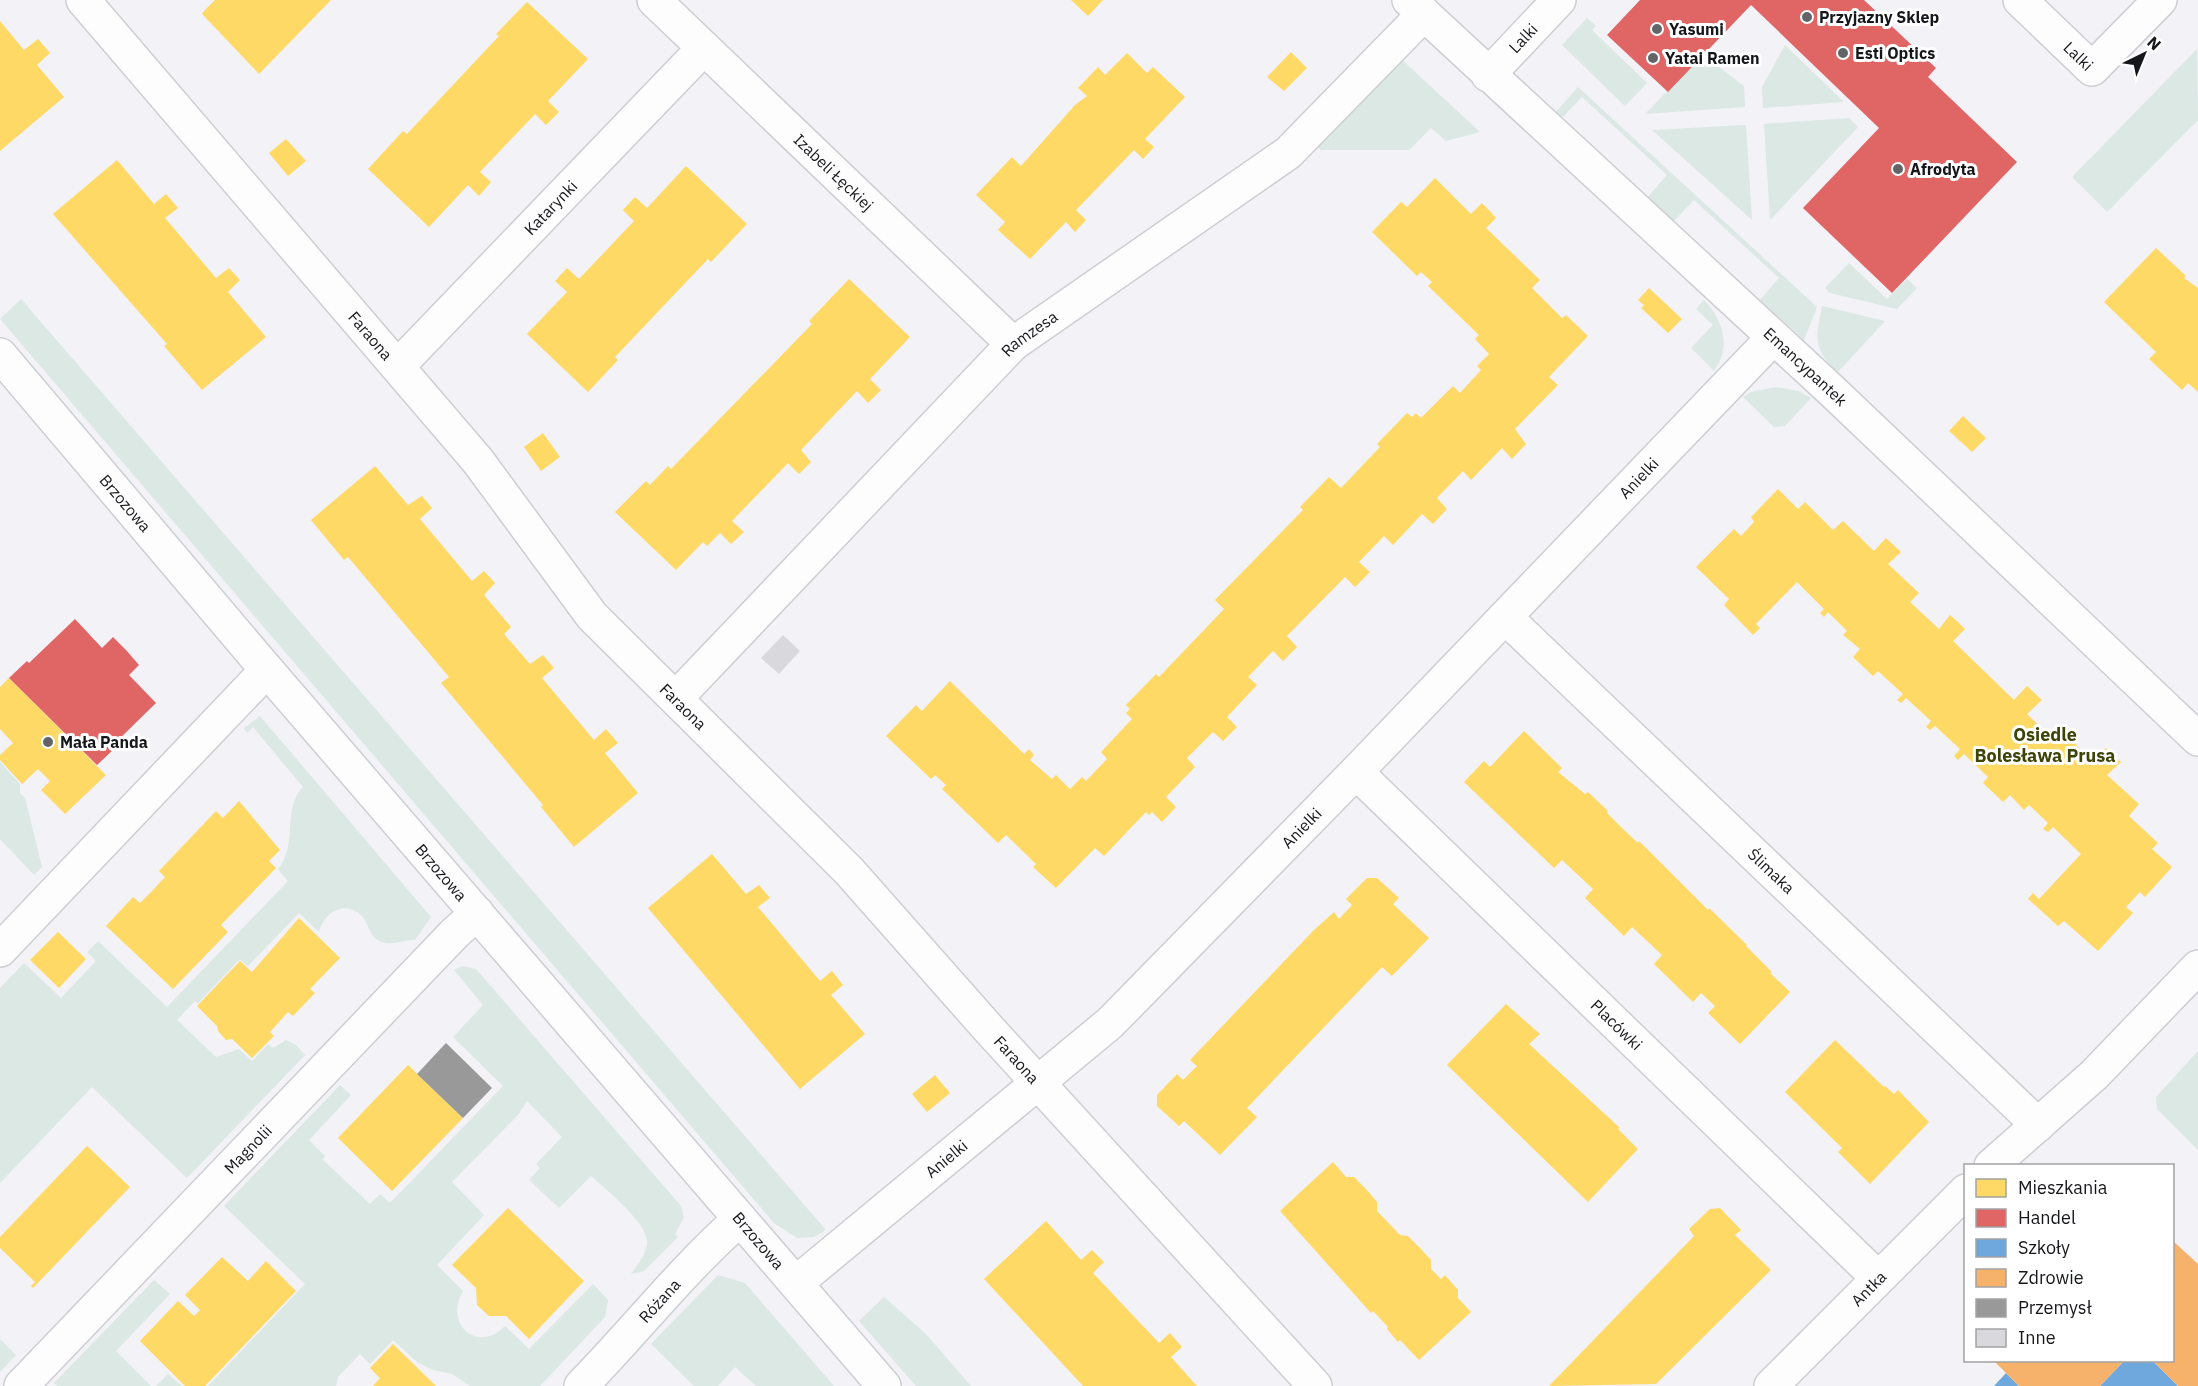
<svg xmlns="http://www.w3.org/2000/svg" width="2198" height="1386" font-family="'IBM Plex Sans',sans-serif">
  <style>
    .green { fill: #dbe8e3 }
    .homes { fill: #ffd966 }
    .shops { fill: #e06666 }
    .schools { fill: #6fa8dc }
    .health { fill: #f6b26b }
    .industry { fill: #999 }
    .building { fill: #d9d9dd }
    .lines { fill: none; stroke-linecap: round; stroke-linejoin: round }
    .minor-casing { stroke: #cdced2; stroke-width: 36 }
    .tertiary-casing { stroke: #cdced2; stroke-width: 36 }
    .minor { stroke: #fdfdfe; stroke-width: 33 }
    .tertiary { stroke: #fdfdfe; stroke-width: 33 }
    .poi-dot { fill: #636467; stroke: #fff; stroke-width: 2 }
    .labels { text-anchor: middle; dominant-baseline: central; stroke-width: 6; stroke-linejoin: round; paint-order: stroke }
    .poi-label { font-size: 16px; font-weight: bold; fill: #16171a; stroke: #fff; text-anchor: start }
    .street-label { font-size: 16px; fill: #16171a; stroke: #fff }
    .neighbourhood-label { font-size: 18px; font-weight: bold; fill: #3d4405; stroke: #fff }
  </style>
  <rect width="100%" height="100%" fill="#f2f2f7"/>
  <path class="green" d="M1587 18 1596 26 1592 30 1647 83 1625 106 1562 45Z
    M1785 45 1844 102 1763 108 1762 87Z
    M2197 49 2198 120 2107 212 2072 177Z
    M1703 55 1744 86 1745 107 1645 114Z
    M1400 58 1480 132 1446 141 1431 128 1409 150H1321L1316 146Z
    M1578 87 1817 307 1804 340 1760 300 1779 278 1694 200 1673 222 1647 198 1667 175 1582 97 1561 119 1555 113Z
    M1849 118 1858 127 1770 220 1764 124Z
    M1746 125 1752 220 1652 130Z
    M1849 263 1887 299 1907 279 1917 288 1897 309 1830 293 1825 288Z
    M21 299 826 1230 814 1237 797 1238 774 1223 0 319Z
    M1704 300C1723 320 1732 347 1714 371L1691 348 1713 325 1696 309Z
    M1822 306 1885 321 1838 372C1812 348 1816 338 1822 306Z
    M1776 387 1799 391 1811 398 1785 426 1774 427 1743 397 1751 392Z
    M260 716 431 917 415 940C404 939 393 946 382 942 368 937 370 925 362 916 345 899 324 912 319 932L299 913 248 966 240 959 198 1003 195 1001 177 1020 216 1057 239 1049 252 1061 268 1044 273 1048 286 1040 296 1045 305 1055 187 1178 92 1087 0 1183V988L24 963 61 998 96 961 87 952 98 941 167 1007 288 881 278 869C299 844 281 810 303 787L253 727 247 733 244 728Z
    M0 762 20 784V793L25 798 42 867 34 875 0 839Z
    M462 966 476 969 681 1206 684 1217 675 1234 678 1237 644 1271 631 1274C637 1266 645 1256 647 1245 651 1225 605 1189 591 1176L559 1208 529 1180 540 1168 536 1164 562 1137 527 1101 518 1115 452 1182 484 1215 437 1265 463 1291C443 1325 479 1354 505 1326L529 1349 593 1284 608 1300 605 1317 540 1386H470L452 1374 433 1370 417 1362 393 1340 370 1364 360 1354 338 1377 336 1386H208L305 1284 224 1206 340 1085 351 1095 309 1140 325 1156 323 1160 370 1204 380 1194 390 1203 503 1086 453 1037 483 1005 454 970Z
    M2198 1051V1150L2157 1109 2156 1097Z
    M718 1275 745 1283 834 1386H756L735 1367 718 1386H694L651 1344Z
    M154 1280 170 1294 116 1351 151 1386H57L54 1383Z
    M884 1297 925 1333 971 1386H916L859 1321Z
    M0 1339 16 1355 0 1372Z
    M168 1374 182 1386H156Z"/>
  <path class="homes" d="M215 0H331L259 74 203 15 202 13Z
    M1071 0H1103L1088 16Z
    M527 2 588 59 548 101 559 112 546 125 535 114 480 172 491 182 479 196 468 185 429 227 368 169 403 131 407 134 499 36 496 34Z
    M0 21 24 50 38 39 50 53 37 65 64 97 0 151Z
    M1291 52 1307 68 1284 91 1267 77Z
    M1127 53 1147 73 1153 67 1185 97 1145 139 1154 147 1143 159 1134 150 1076 210 1086 220 1075 232 1066 222 1030 259 998 230 1005 222 976 195 1012 157 1021 166 1075 105 1087 96 1078 88 1098 67 1105 75Z
    M286 139 306 161 288 176 269 153Z
    M117 160 154 204 166 194 178 208 165 218 216 278 229 268 240 280 228 292 266 337 202 390 164 346 167 344 53 214Z
    M686 166 747 224 711 262 708 259 615 357 618 360 588 392 527 334 567 292 555 281 567 268 579 279 634 221 623 210 635 197 647 208Z
    M1435 178 1471 214 1482 203 1489 210 1496 218 1486 228 1540 280 1532 288 1562 318 1566 315 1588 336 1549 377 1558 385 1515 429 1526 444 1512 459 1502 448 1471 480 1463 471 1437 498 1447 509 1433 524 1422 514 1393 545 1384 536 1359 562 1370 572 1355 587 1345 577 1287 636 1297 647 1283 661 1273 651 1248 677 1257 685 1227 717 1237 727 1223 741 1213 732 1187 758 1195 767 1166 797 1176 807 1162 822 1152 812 1149 815 1146 812 1104 856 1095 848 1056 888 1033 867 1036 864 1006 835 998 843 942 789 946 785 935 775 931 779 886 736 916 705 922 711 950 681 1024 754 1029 749 1034 755 1030 760 1052 779 1056 775 1070 789 1082 777 1086 781 1107 759 1101 752 1132 719 1126 713 1130 709 1126 705 1156 674 1159 677 1224 609 1215 600 1303 510 1300 507 1329 477 1341 488 1380 447 1377 444 1407 413 1412 417 1416 413 1421 418 1453 386 1460 393 1481 370 1477 366 1489 354 1475 339 1479 335 1428 286 1432 282 1421 272 1417 276 1372 232 1401 202 1407 207Z
    M2156 248 2186 276 2184 278 2198 288V392L2188 383 2182 390 2149 359 2156 352 2104 302Z
    M849 279 910 337 870 379 881 390 868 403 857 391 801 450 811 462 799 474 788 463 732 521 744 532 731 544 720 533 707 546 703 542 676 570 615 512 646 481 650 485 668 466 671 469 812 324 809 321Z
    M1649 288 1682 319 1668 333 1641 308 1644 305 1638 300Z
    M1963 416 1986 438 1972 452 1949 431Z
    M543 433 560 457 541 471 524 447Z
    M375 466 408 505 422 496 432 508 420 519 472 581 484 571 495 583 484 595 511 627 504 634 530 664 543 655 554 668 542 678 594 740 606 729 618 743 605 753 638 793 574 847 541 807 543 805 441 683 449 677 348 557 344 560 311 520Z
    M1778 489 1798 509 1805 502 1833 530 1843 521 1874 551 1886 538 1901 552 1888 564 1919 593 1910 602 1939 629 1950 615 1958 622 1965 629 1953 641 2014 700 2027 686 2042 700 2027 714 2054 740 2062 732 2094 761 2106 748 2121 762 2107 775 2139 804 2129 816 2158 843 2152 849 2172 867 2145 897 2140 892 2126 907 2133 913 2098 951 2064 921 2058 926 2028 899 2033 893 2039 899 2081 854 2053 827 2048 832 2043 829 2048 823 2029 805 2024 810 2010 795 2003 802 1983 783 1988 777 1964 754 1958 760 1954 756 1960 749 1935 726 1930 730 1926 727 1931 721 1906 698 1901 703 1897 700 1903 694 1878 671 1873 676 1853 657 1860 649 1843 635 1847 631 1828 612 1824 617 1820 613 1824 609 1797 582 1756 624 1760 628 1753 635 1724 605 1729 599 1696 567 1734 529 1741 536 1754 522 1751 517Z
    M9 678 106 775 65 814 41 790 50 781 38 769 22 784 0 760V755L13 743 0 729V687Z
    M1524 731 1562 768 1558 772 1585 794 1588 792 1608 811 1607 813 1622 828 1638 843 1639 841 1708 910 1709 908 1747 945 1746 946 1772 972 1770 973 1790 992 1740 1044 1708 1013 1715 1006 1701 993 1693 1002 1654 964 1662 955 1632 927 1624 936 1585 898 1593 889 1562 860 1554 868 1464 782 1484 761 1490 767Z
    M239 801 280 850 269 861 276 868 221 925 228 932 173 989 106 926 133 897 140 903 154 889 165 877 159 871 216 811 223 818Z
    M712 854 746 894 759 885 770 898 758 907 820 981 832 971 843 985 831 995 865 1034 800 1089 648 908Z
    M1367 878H1377L1399 898 1393 904 1429 938 1392 976 1382 967 1328 1023 1247 1108 1257 1117 1220 1155 1184 1121 1179 1126 1157 1106V1095L1177 1074 1183 1080 1197 1066 1190 1060 1313 931 1334 912 1339 919 1352 905 1346 899Z
    M299 918 340 958 310 989 315 993 293 1016 288 1012 270 1032 274 1036 252 1058 232 1039 226 1040 218 1031 217 1026 197 1006 240 961 252 972Z
    M58 932 86 959 59 988 30 960Z
    M1506 1004 1540 1034 1529 1044 1620 1128 1618 1129 1638 1149 1588 1202 1447 1065Z
    M1835 1040 1884 1087 1885 1086 1894 1094 1898 1090 1929 1122 1870 1184 1838 1152 1842 1148 1785 1092Z
    M408 1065 463 1118 392 1191 338 1138Z
    M935 1075 950 1093 927 1112 912 1094Z
    M87 1146 130 1187 33 1288 31 1286 35 1282 0 1248V1237Z
    M1333 1162 1346 1177H1354L1366 1189 1377 1202V1211L1400 1235 1408 1236 1420 1248 1431 1260V1269L1441 1279 1445 1275 1458 1290V1298L1471 1312 1419 1360 1400 1340 1398 1342 1387 1329 1388 1327 1373 1311 1371 1313 1280 1211Z
    M508 1208 584 1281 529 1339 506 1316H489L477 1305 476 1288 452 1265Z
    M1720 1208 1741 1230 1735 1235 1771 1270 1656 1384 1549 1386 1694 1236 1689 1229 1710 1209Z
    M1046 1221 1081 1260 1092 1250 1104 1262 1093 1273 1159 1343 1170 1333 1182 1347 1171 1357 1197 1386H1083L984 1279Z
    M222 1257 248 1281 266 1261 296 1291 205 1386H185L140 1341 178 1301 194 1316 200 1310 185 1295Z
    M393 1344 436 1386H373L380 1378 370 1368Z"/>
  <path class="shops" d="M1640 0H1864L1936 68 1928 77 2017 162 1892 293 1803 208 1879 128 1751 5 1668 92 1607 35Z
    M75 619 102 648 113 637 126 650 139 665 129 675 156 703 110 748 113 750 97 765 9 678 27 661 29 663Z"/>
  <path class="schools" d="M2125 1360H2152L2178 1386H2100Z
    M2006 1373 2019 1386H1994Z"/>
  <path class="health" d="M2172 1240 2198 1264V1386H2178L2152 1360H2172Z
    M1993 1360H2125L2100 1386H2019Z"/>
  <path class="industry" d="M446 1043 492 1088 463 1118 417 1074Z"/>
  <path class="building" d="M783 635 800 651 779 674 761 658Z"/>
  <g class="lines">
    <g class="minor-casing">
      <g id="minor">
        <path id="s1" d="M83 0 478 461 592 616 849 871 987 1027 1315 1386"/>
        <path id="s2" d="M654 0 1013 344"/>
        <path id="s3" d="M1409 0 1831 390 2198 739"/>
        <path id="s4" d="M2020 0 2092 69 2160 0"/>
        <path id="s5" d="M1488 75 1559 0"/>
        <path id="s6" d="M398 366 704 48"/>
        <path id="s7" d="M1505 617 2038 1125"/>
        <path id="s8" d="M676 698 1013 344 1288 153 1424 14"/>
        <path id="s9" d="M1356 772 1878 1278"/>
        <path d="M0 950 267 670"/>
        <path d="M1991 1166 2094 1075 2198 967"/>
        <path id="s10" d="M796 1283 1110 1023 1356 772 1773 338"/>
        <path id="s11" d="M21 1386 454 934 477 913"/>
        <path id="s12" d="M581 1386C635 1331 682 1270 740 1219"/>
        <path id="s13" d="M1771 1386 1966 1191"/>
      </g>
    </g>
    <g class="tertiary-casing">
      <g id="tertiary">
        <path id="s14" d="M0 355 267 670 884 1386"/>
      </g>
    </g>
    <use href="#minor" class="minor"/>
    <use href="#tertiary" class="tertiary"/>
  </g>
  <g class="poi-dot">
    <circle cx="1807" cy="17" r="6"/>
    <circle cx="1657" cy="29" r="6"/>
    <circle cx="1843" cy="53" r="6"/>
    <circle cx="1653" cy="58" r="6"/>
    <circle cx="1898" cy="169" r="6"/>
    <circle cx="48" cy="742" r="6"/>
  </g>
  <g class="labels">
    <g class="poi-label">
      <text x="1819" y="17">Przyjazny Sklep</text>
      <text x="1669" y="29">Yasumi</text>
      <text x="1855" y="53">Esti Optics</text>
      <text x="1665" y="58">Yatai Ramen</text>
      <text x="1910" y="169">Afrodyta</text>
      <text x="60" y="742">Mała Panda</text>
    </g>
    <g class="street-label">
      <text stroke="none"><textPath href="#s5" startOffset="51">Lalki</textPath></text>
      <text stroke="none"><textPath href="#s4" startOffset="81">Lalki</textPath></text>
      <text stroke="none"><textPath href="#s2" startOffset="249">Izabeli Łęckiej</textPath></text>
      <text stroke="none"><textPath href="#s6" startOffset="220">Katarynki</textPath></text>
      <text stroke="none"><textPath href="#s8" startOffset="508">Ramzesa</textPath></text>
      <text stroke="none"><textPath href="#s1" startOffset="442">Faraona</textPath></text>
      <text stroke="none"><textPath href="#s3" startOffset="540">Emancypantek</textPath></text>
      <text stroke="none"><textPath href="#s10" startOffset="1167">Anielki</textPath></text>
      <text stroke="none"><textPath href="#s14" startOffset="194">Brzozowa</textPath></text>
      <text stroke="none"><textPath href="#s1" startOffset="928">Faraona</textPath></text>
      <text stroke="none"><textPath href="#s10" startOffset="681">Anielki</textPath></text>
      <text stroke="none"><textPath href="#s14" startOffset="680">Brzozowa</textPath></text>
      <text stroke="none"><textPath href="#s7" startOffset="368">Ślimaka</textPath></text>
      <text stroke="none"><textPath href="#s9" startOffset="363">Placówki</textPath></text>
      <text stroke="none"><textPath href="#s1" startOffset="1414">Faraona</textPath></text>
      <text stroke="none"><textPath href="#s11" startOffset="328">Magnolii</textPath></text>
      <text stroke="none"><textPath href="#s10" startOffset="195">Anielki</textPath></text>
      <text stroke="none"><textPath href="#s14" startOffset="1166">Brzozowa</textPath></text>
      <text stroke="none"><textPath href="#s13" startOffset="138">Antka</textPath></text>
      <text stroke="none"><textPath href="#s12" startOffset="116">Różana</textPath></text>
    </g>
    <g class="neighbourhood-label">
      <text x="2045" y="734">Osiedle<tspan x="2045" dy="21">Bolesława Prusa</tspan></text>
    </g>
  </g>
  <rect x="1964" y="1164" width="210" height="198" fill="#ffffff" stroke="#a2a2a3" stroke-width="1.5"/>
  <rect x="1976" y="1179" width="30" height="18" fill="#ffd966" stroke="#a2a2a3" stroke-width="1.5"/>
  <text x="2018" y="1194" font-size="18" fill="#16171a">Mieszkania</text>
  <rect x="1976" y="1209" width="30" height="18" fill="#e06666" stroke="#a2a2a3" stroke-width="1.5"/>
  <text x="2018" y="1224" font-size="18" fill="#16171a">Handel</text>
  <rect x="1976" y="1239" width="30" height="18" fill="#6fa8dc" stroke="#a2a2a3" stroke-width="1.5"/>
  <text x="2018" y="1254" font-size="18" fill="#16171a">Szkoły</text>
  <rect x="1976" y="1269" width="30" height="18" fill="#f6b26b" stroke="#a2a2a3" stroke-width="1.5"/>
  <text x="2018" y="1284" font-size="18" fill="#16171a">Zdrowie</text>
  <rect x="1976" y="1299" width="30" height="18" fill="#999999" stroke="#a2a2a3" stroke-width="1.5"/>
  <text x="2018" y="1314" font-size="18" fill="#16171a">Przemysł</text>
  <rect x="1976" y="1329" width="30" height="18" fill="#d9d9dd" stroke="#a2a2a3" stroke-width="1.5"/>
  <text x="2018" y="1344" font-size="18" fill="#16171a">Inne</text>
  <g transform="translate(2144 54) rotate(43)" stroke="#ffffff" stroke-width="4.5" paint-order="stroke">
  <path d="M0-4.5L10 22L0 15L-10 22Z" fill="#16171a"/>
  <text y="-9" font-size="16" font-weight="bold" text-anchor="middle" fill="#16171a">N</text>
  </g>
</svg>
